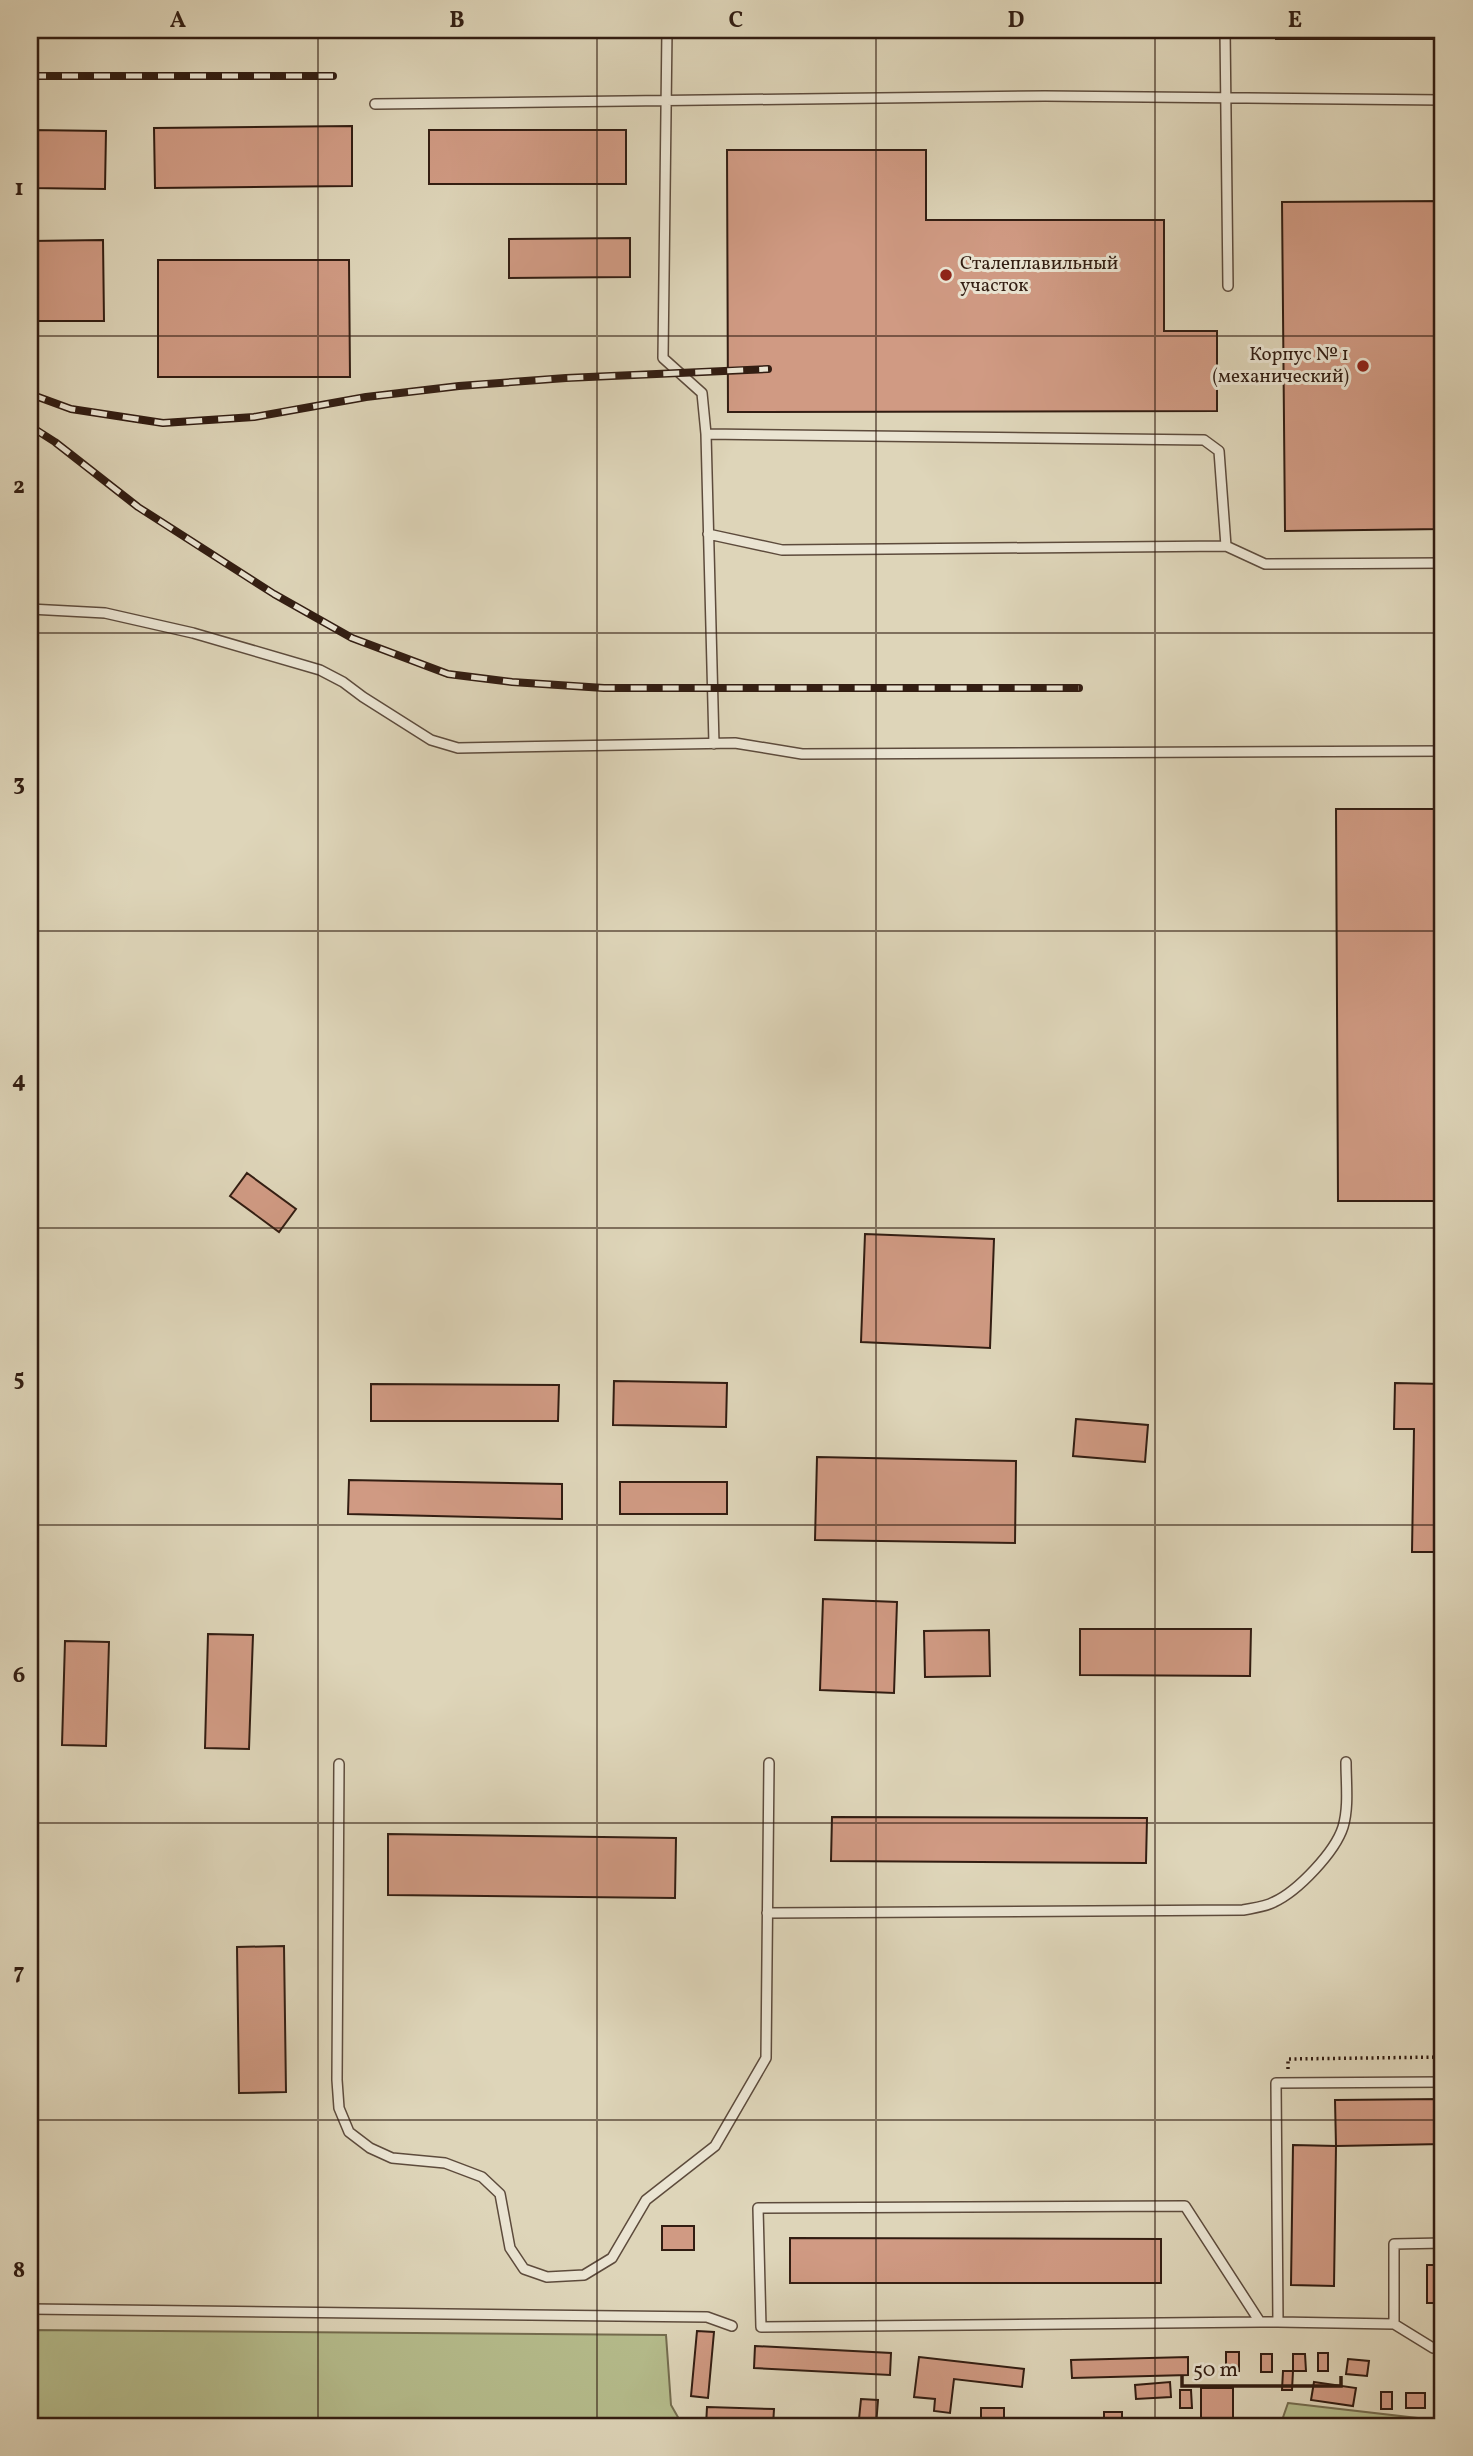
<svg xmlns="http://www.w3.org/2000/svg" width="1473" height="2456" font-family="Vollkorn,serif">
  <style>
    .green { fill: #b5bc8c; stroke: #746c4f; stroke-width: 2 }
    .building { fill: #d09a83; stroke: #321d12; stroke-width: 2 }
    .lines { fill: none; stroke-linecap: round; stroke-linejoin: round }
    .lane-casing { stroke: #5d4b3c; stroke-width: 12 }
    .path { stroke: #321d12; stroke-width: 3.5; stroke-dasharray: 2 3.5; stroke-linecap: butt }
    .lane { stroke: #eae4d2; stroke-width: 9 }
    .rail-casing { stroke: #321d12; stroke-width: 8 }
    .rail { stroke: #eae4d2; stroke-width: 5; stroke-dasharray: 16; stroke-linecap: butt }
    .grid { fill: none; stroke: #321d12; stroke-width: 2; stroke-opacity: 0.55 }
    .poi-dot { fill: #8f2418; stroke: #eae4d2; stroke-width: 2.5 }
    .labels { text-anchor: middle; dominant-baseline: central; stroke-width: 6; stroke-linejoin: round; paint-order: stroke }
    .poi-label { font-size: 19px; fill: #321d12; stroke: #eae4d2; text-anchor: start }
    .neatline { fill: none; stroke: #321d12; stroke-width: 2.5 }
    .grid-label { font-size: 23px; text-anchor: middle; font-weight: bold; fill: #321d12 }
  </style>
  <rect width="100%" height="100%" fill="#ded5b9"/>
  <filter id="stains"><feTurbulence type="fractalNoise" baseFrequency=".00286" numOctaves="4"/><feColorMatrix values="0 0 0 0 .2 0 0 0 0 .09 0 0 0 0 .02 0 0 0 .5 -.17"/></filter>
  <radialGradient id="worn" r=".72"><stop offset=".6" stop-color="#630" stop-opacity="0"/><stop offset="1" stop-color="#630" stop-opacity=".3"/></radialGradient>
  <path class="green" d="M30 2330 666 2335 671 2405 683 2426H30Z
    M1288 2403 1443 2421V2426H1280Z"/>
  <path class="building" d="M399 30H625V33L399 35Z
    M726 30H770V37L726 36Z
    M1276 30H1443V39H1276Z
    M352 126V186L155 188 154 128Z
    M30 130 106 131 105 189 30 188Z
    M429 130H626V184H429Z
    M727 150H926V220H1164V331H1217V411L728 412Z
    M1443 201V529L1285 531 1282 202Z
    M630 238V277L509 278V239Z
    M103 240 104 321H30V241Z
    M158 260H349L350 377H158Z
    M1336 809H1443V1201H1338Z
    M247 1173 296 1209 279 1232 230 1196Z
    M865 1234 994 1239 990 1348 861 1342Z
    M614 1381 727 1383 726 1427 613 1425Z
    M1395 1383 1443 1384 1441 1552H1412L1414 1429H1394Z
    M371 1384 559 1385 558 1421H371Z
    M1076 1419 1148 1425 1145 1462 1073 1456Z
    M817 1457 1016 1461 1015 1543 815 1540Z
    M349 1480 562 1484V1519L348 1514Z
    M620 1482H727V1514H620Z
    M823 1599 897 1602 894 1693 820 1690Z
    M1080 1629H1251L1250 1676 1080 1675Z
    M989 1630 990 1676 925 1677 924 1631Z
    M208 1634 253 1635 249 1749 205 1748Z
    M65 1641 109 1642 106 1746 62 1745Z
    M832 1817 1147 1818 1146 1863 831 1861Z
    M388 1834 676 1838 675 1898 388 1895Z
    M284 1946 286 2092 239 2093 237 1947Z
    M1443 2099V2144L1336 2146 1335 2100Z
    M1293 2145 1336 2146 1334 2286 1291 2285Z
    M662 2226H694V2250H662Z
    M790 2238 1161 2239V2283H790Z
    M1427 2265H1443V2303H1427Z
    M697 2331 714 2332 708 2398 691 2396Z
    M755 2346 891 2353 890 2375 754 2368Z
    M1226 2352H1239V2371H1226Z
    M1318 2353H1328V2371H1318Z
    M1261 2354H1272V2372H1261Z
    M1293 2354H1305L1306 2371H1293Z
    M919 2357 1024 2369 1022 2387 954 2379 950 2413 934 2411 935 2399 914 2397Z
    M1188 2357V2375L1072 2378 1071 2360Z
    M1348 2359 1369 2361 1367 2376 1346 2374Z
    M1283 2371H1293L1292 2390H1282Z
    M1170 2382 1171 2397 1136 2399 1135 2385Z
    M1314 2382 1356 2388 1353 2406 1311 2400Z
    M1201 2388H1233V2423H1201Z
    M1180 2390H1191L1192 2408H1180Z
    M1381 2392H1392V2409H1381Z
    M1406 2393H1425V2408H1406Z
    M861 2399 878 2400 876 2426H841L842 2418 859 2419Z
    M707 2407 774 2409 773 2426H706Z
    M981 2408H1004V2426H981Z
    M1104 2412H1122V2426H1104Z"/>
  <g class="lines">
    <g class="lane-casing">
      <path id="lane" d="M667 30 663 358 702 393 706 434 714 744
        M1225 30 1228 286
        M375 104 1045 96 1443 100
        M706 434 1204 440 1219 451 1226 546
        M708 534 782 550 1226 546 1265 564 1443 563
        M30 609 105 613 193 633 320 670 343 682 363 697 431 740 458 748 735 743 802 754 1443 751
        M339 1764 337 2080 339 2108 349 2132 370 2148 392 2158 445 2163 482 2177 500 2194 510 2248 524 2269 547 2277 584 2275 612 2258 646 2200 715 2146 766 2058 769 1763
        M767 1913 1243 1910C1253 1908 1265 1907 1274 1902 1298 1891 1335 1852 1343 1827 1349 1807 1346 1783 1346 1762
        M30 2309 707 2317 732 2326
        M1260 2322 1185 2206 758 2208 761 2327 1260 2322H1278L1276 2083 1443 2082
        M1278 2322 1394 2324V2244L1443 2243
        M1394 2324 1433 2348H1443"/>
    </g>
    <path class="path" d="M1288 2069V2059L1443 2057"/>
    <use href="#lane" class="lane"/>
    <g class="rail-casing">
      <path id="rail" d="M30 76H333
        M30 394 71 409 163 423 254 417 366 397 459 386 566 378 768 369
        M30 426 55 442 138 507 274 594 352 638 448 674 512 682 604 688H1079"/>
    </g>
    <use href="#rail" class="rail"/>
  </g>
  <path class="grid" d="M318 30V2426M597 30V2426M876 30V2426M1155 30V2426M30 336H1443M30 633H1443M30 931H1443M30 1228H1443M30 1525H1443M30 1823H1443M30 2120H1443"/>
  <g class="poi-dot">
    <circle cx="946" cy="275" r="7"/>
    <circle cx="1363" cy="366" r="7"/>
  </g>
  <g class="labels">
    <g class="poi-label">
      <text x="960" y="264">Сталеплавильный<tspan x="960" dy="22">участок</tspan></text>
      <text x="1349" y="355" text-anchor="end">Корпус № 1<tspan x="1349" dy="22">(механический)</tspan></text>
    </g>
  </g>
  <rect width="1473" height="2456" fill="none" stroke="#ded5b9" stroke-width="77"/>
  <path d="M1182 2376v10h159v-10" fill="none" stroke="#321d12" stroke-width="3.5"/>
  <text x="1193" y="2376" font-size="21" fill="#321d12" stroke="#eae4d2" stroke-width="5" paint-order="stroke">50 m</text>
  <rect x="38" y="38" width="1396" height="2380" class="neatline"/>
  <g class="grid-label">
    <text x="178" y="27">A</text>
    <text x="457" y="27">B</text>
    <text x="736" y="27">C</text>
    <text x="1016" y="27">D</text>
    <text x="1295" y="27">E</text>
    <text x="19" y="195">1</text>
    <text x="19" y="493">2</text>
    <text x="19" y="790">3</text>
    <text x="19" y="1087">4</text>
    <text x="19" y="1385">5</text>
    <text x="19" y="1682">6</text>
    <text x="19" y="1979">7</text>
    <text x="19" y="2277">8</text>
  </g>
  <rect width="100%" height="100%" filter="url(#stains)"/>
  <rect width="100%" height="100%" fill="url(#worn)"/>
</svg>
